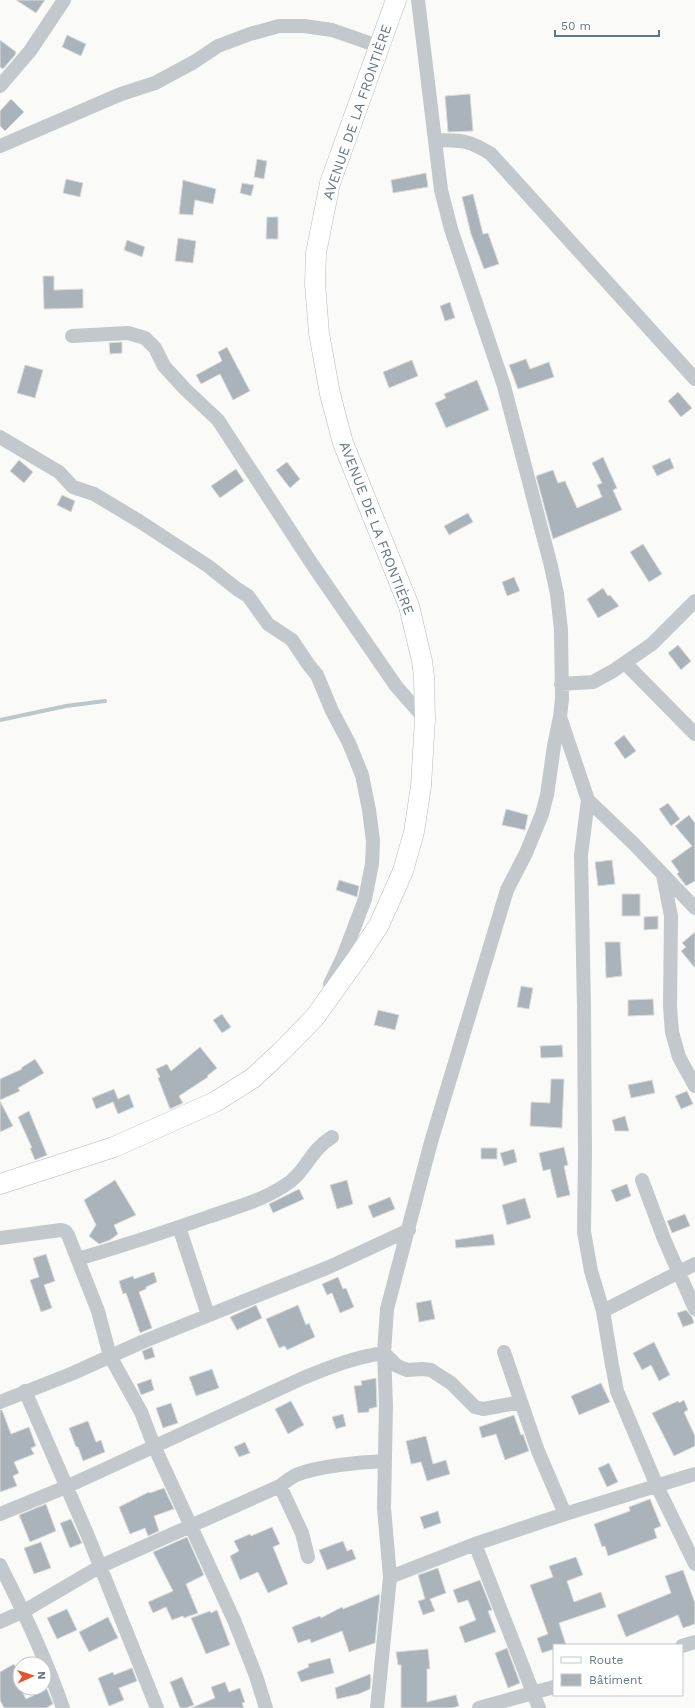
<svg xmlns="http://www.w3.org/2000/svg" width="695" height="1708" font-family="'Work Sans',sans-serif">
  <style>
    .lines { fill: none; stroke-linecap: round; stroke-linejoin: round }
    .stream { stroke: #bbc7cb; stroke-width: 4 }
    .building { fill: #aab3b9; stroke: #dcdcda }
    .secondary-casing { stroke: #b3babf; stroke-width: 21 }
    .street { stroke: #c3c8cc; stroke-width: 14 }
    .secondary { stroke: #fff; stroke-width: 20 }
    .labels { text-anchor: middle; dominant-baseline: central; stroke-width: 4; stroke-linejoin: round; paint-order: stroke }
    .street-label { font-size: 14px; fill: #657683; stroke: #fff }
  </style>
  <rect width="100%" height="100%" fill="#fafaf8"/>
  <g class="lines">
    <path class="stream" d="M0 720 66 706 105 701"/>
  </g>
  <path class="building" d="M16 0H45L36 13Z
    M67 35 86 44 81 56 62 47Z
    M0 40 16 52 15 55 3 69 0 67Z
    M470 94 473 131 448 132 445 96Z
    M11 99 24 112 5 131 0 126V111Z
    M257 159 267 161 264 179 254 177Z
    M426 173 428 187 393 193 391 180Z
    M66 179 83 183 80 197 63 193Z
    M183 180 216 189 213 204 195 200 193 215 179 214Z
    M242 183 254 185 251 196 240 193Z
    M473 194 483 234 488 233 499 264 484 269 471 234 462 197Z
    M267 217H278V239H266Z
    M178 238 196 241 193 263 175 261Z
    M127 240 145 247 142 257 124 250Z
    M43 276H54V290L83 289V308L44 309Z
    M450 302 455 318 445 321 440 306Z
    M122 342V353L110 354 109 343Z
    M227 347 250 391 233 400 220 374 201 384 196 375 222 361 218 352Z
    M526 359 530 369 549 362 554 377 518 389 509 365Z
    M412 360 418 376 389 388 383 372Z
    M25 365 43 370 35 398 17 393Z
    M477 380 489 410 446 428 435 403 446 398 444 394Z
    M678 392 692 408 681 417 668 401Z
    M603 457 617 488 613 490 622 510 553 539 536 476 553 470 558 483 565 481 577 508 602 497 597 485 602 483 592 463Z
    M670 458 674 468 657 476 652 466Z
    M19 460 33 472 24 483 10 471Z
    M287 462 300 479 290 488 276 470Z
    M236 469 244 481 220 498 211 486Z
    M62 495 75 501 71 512 57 505Z
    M468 513 473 522 449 535 444 526Z
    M643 544 662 574 649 582 630 552Z
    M514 577 520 591 507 596 502 582Z
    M603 588 608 596 610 595 619 606 598 618 587 599Z
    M678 645 691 661 681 670 668 653Z
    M624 735 636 751 625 759 614 743Z
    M668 803 680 819 671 826 659 809Z
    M506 809 528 815 525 830 502 825Z
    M689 815 695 823V881L686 886 677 874 679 872 671 861 692 846 675 826Z
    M612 860 615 884 598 886 595 862Z
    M339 880 359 886 357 897 336 890Z
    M622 894H640V916H622Z
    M658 916V929L644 930V917Z
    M695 932V968L681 951 686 947 682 943Z
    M605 942H620L622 976 606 978Z
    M521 986 533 988 529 1009 517 1007Z
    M653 999 654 1015 628 1016V1000Z
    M378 1010 399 1015 395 1030 374 1025Z
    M222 1014 231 1027 222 1033 213 1020Z
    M562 1045 563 1057 541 1058 540 1046Z
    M200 1047 217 1068 207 1076 208 1077 179 1096 183 1103 170 1109 158 1078 160 1077 156 1069 167 1064 171 1071Z
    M35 1059 44 1073 18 1088 20 1091 0 1100V1079L22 1069 21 1068Z
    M551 1079H564L562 1128 530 1126 531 1102 550 1103Z
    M652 1080 655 1093 631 1098 628 1085Z
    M114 1089 118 1099 129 1094 134 1107 118 1114 113 1102 96 1109 92 1098Z
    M687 1091 693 1104 681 1109 675 1096Z
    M0 1101 13 1126 0 1132Z
    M29 1111 47 1155 35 1160 30 1148H32L18 1117Z
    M625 1116 629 1131H615L612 1120Z
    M564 1147 568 1165 564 1166 570 1195 557 1198 550 1169 543 1171 539 1153Z
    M481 1148H497V1159H481Z
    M514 1149 517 1162 504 1166 500 1153Z
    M115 1180 136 1215 114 1225 118 1234 110 1240 99 1244 89 1236 96 1225 84 1200Z
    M347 1180 353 1204 337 1209 330 1185Z
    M627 1184 631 1196 616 1202 611 1190Z
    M299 1189 304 1199 273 1213 269 1204Z
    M390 1197 395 1209 373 1218 368 1206Z
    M525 1198 531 1218 507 1225 502 1205Z
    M685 1214 690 1226 672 1233 667 1221Z
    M493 1234 495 1245 456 1248 455 1240Z
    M46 1254 55 1281 44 1285 52 1308 41 1312 30 1280 39 1277 33 1258Z
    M154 1272 157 1282 146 1287V1289L139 1292 152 1328 140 1333 126 1293 123 1294 119 1281 133 1276 134 1279Z
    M338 1277 343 1289 346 1288 354 1307 340 1313 332 1293 327 1295 322 1284Z
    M431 1300 435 1319 419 1322 416 1303Z
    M256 1305 262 1318 237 1330 230 1317Z
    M298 1305 306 1325 309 1323 315 1337 287 1350 285 1346 279 1348 266 1319Z
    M686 1310 692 1317 694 1323 683 1327 677 1313Z
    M654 1342 670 1375 659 1381 651 1365 642 1370 633 1353Z
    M152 1347 155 1357 145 1360 142 1351Z
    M212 1369 219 1388 196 1396 189 1377Z
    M376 1378 377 1407 369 1409V1412L358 1413 354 1386 362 1385 361 1381Z
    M151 1379 154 1390 141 1395 137 1384Z
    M601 1383 610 1402 579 1415 571 1396Z
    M684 1400 688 1410 684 1412 695 1436V1446L674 1456 652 1413 678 1401 679 1403Z
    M291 1401 304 1425 288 1434 275 1409Z
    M171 1403 178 1423 163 1428 156 1408Z
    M0 1410H2L11 1434 29 1427 36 1446 31 1448 34 1454 14 1462 19 1473 13 1476 17 1486 0 1492Z
    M343 1414 346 1426 336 1429 332 1417Z
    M514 1415 521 1435 523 1434 529 1451 505 1460 496 1434 482 1438 479 1427Z
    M88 1421 96 1442 101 1440 105 1452 83 1461 78 1447H76L69 1428Z
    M426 1436 433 1464 446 1460 450 1474 427 1481 421 1462 411 1464 406 1441Z
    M245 1442 250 1453 239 1457 234 1447Z
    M609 1463 618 1482 607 1487 598 1468Z
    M164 1488 174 1509 154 1516 159 1531 148 1536 145 1528 130 1534 119 1507 149 1492 150 1493Z
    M650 1499 661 1526 654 1529 657 1538 608 1556 605 1546 602 1547 594 1524 630 1511 629 1507Z
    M46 1504 56 1531 30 1542 19 1515Z
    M438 1511 441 1523 424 1529 420 1517Z
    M71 1519 82 1543 70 1548 60 1523Z
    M272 1527 280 1544 273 1547 288 1584 268 1593 258 1572 240 1580 230 1556 239 1551 234 1541 250 1534 251 1536Z
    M187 1537 204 1575 186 1584 198 1613 184 1618 183 1616 172 1620 166 1607 153 1613 148 1602 173 1591 153 1552Z
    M343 1541 347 1551 352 1549 356 1559 327 1570 319 1550Z
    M41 1542 51 1568 34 1574 24 1548Z
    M576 1557 583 1575 567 1581 574 1602 601 1592 606 1607 559 1623 566 1645H554V1649L542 1653 537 1638 548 1634 530 1585 553 1577 549 1566Z
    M438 1568 446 1593 430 1599 435 1611 423 1615 418 1601 425 1599 418 1575Z
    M683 1570 695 1603V1624L683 1628 678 1615 626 1637 617 1615 671 1593 665 1576Z
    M480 1580 492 1610 488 1611 496 1632 465 1643 459 1627 476 1620 468 1600 458 1603 453 1590Z
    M380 1594 375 1643 349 1652 342 1631 311 1643 310 1639 298 1643 292 1627 320 1616 321 1618 342 1607 343 1609Z
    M67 1609 77 1630 57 1639 47 1618Z
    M217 1610 230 1645 206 1654 191 1618 210 1611 211 1613Z
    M108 1617 118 1638 89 1652 79 1632Z
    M507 1648 520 1683 508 1688 495 1653Z
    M428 1649 430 1669H427V1702L456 1695 459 1706 452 1708H401V1665H398L396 1652Z
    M330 1658 334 1673 301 1682 297 1672 309 1667 308 1664Z
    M14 1664 20 1676V1677L16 1680 26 1699 47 1689 53 1704 46 1708H4L0 1700V1672Z
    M132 1668 137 1681 119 1688 124 1700 109 1706 98 1678 113 1672 114 1675Z
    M370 1674 371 1679 370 1689 359 1694 337 1699 335 1688Z
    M182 1677 194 1705 186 1708H180L170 1682Z
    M225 1682 229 1692 240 1688 245 1702 242 1703 244 1708H191L215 1698 211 1687Z"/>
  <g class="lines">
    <g class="secondary-casing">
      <path id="secondary" d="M0 1184 114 1147 215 1102 253 1078 281 1052 315 1017 358 957 379 925 403 871 414 832 421 786 425 719 424 676 422 661 409 606 343 443 330 394 319 333 315 284 316 253 330 183 396 0"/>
    </g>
    <path class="street" d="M418 0 441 190 451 229 504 386 551 566 557 594 561 630 562 699 560 717 588 800 581 855 584 1007 585 1153 584 1232 591 1271 603 1311 612 1365 617 1391 657 1486 695 1564
      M0 86 30 51 64 0
      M435 140C461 140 469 140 491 154L695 379
      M0 146 121 94 155 83 194 62 218 46 250 34 279 26H304L332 30 378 46
      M72 336 128 333 145 338 155 348 164 366 185 389 218 420 312 564 396 686 425 719
      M0 437 59 472 73 487 94 494 139 521 208 566 237 589 248 596 268 624 292 640 308 664 317 675 332 711 349 743 362 775 369 810 373 841 372 864 365 899 343 957 330 984
      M625 663 695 734
      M561 684 593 682 613 671 652 644 695 601
      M588 800 634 844 695 908
      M663 875 671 916 670 1007 672 1032 679 1057 695 1086
      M642 1180 664 1239 695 1309
      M179 1227 208 1315
      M0 1238 61 1230 65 1231 68 1235 98 1311 110 1356 141 1412 154 1446 234 1620 256 1676 266 1708
      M78 1259C122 1246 165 1232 208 1217 234 1208 261 1201 284 1186 306 1173 309 1151 332 1137
      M603 1311 695 1264
      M25 1391 88 1536 157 1708
      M0 1402 71 1374 142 1342 329 1267 409 1230
      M521 1402 538 1451 565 1514
      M280 1486 302 1533 308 1557
      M0 1514 66 1487 303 1378C330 1367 355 1357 384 1353L397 1366 407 1370 422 1369 431 1370 437 1374 451 1383 475 1407 483 1409 521 1402 504 1352
      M475 1544 539 1708
      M0 1565C24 1612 46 1659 63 1708
      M390 1577 475 1544 565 1514 695 1474
      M0 1622 24 1611 101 1566 280 1486C285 1482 290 1478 296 1475 318 1466 360 1462 385 1461
      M682 1646 695 1642
      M377 1708 390 1577 384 1508 386 1405 384 1353 387 1309 431 1142 507 890 526 853 542 814 547 795 554 746 560 717
      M479 1708 554 1687"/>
    <use href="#secondary" class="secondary"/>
  </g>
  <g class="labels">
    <g class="street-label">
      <text transform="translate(357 112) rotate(-71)">AVENUE DE LA FRONTIÈRE</text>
      <text transform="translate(377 528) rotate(69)">AVENUE DE LA FRONTIÈRE</text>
    </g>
  </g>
  <rect x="553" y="1644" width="130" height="52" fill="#ffffff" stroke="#c1c8cd"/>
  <rect x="561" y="1657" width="20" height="6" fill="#ffffff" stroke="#c1c8cd"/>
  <text x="589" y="1664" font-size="12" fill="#657683">Route</text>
  <rect x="561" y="1674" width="20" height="12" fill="#aab3b9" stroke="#c1c8cd"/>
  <text x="589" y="1684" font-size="12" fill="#657683">Bâtiment</text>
  <g transform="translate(32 1676) rotate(87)"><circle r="19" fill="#ffffff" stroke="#c1c8cd"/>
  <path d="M0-3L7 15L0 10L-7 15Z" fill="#e4572e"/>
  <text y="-6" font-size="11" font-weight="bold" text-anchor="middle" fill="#657683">N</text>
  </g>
  <path d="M555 30v6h104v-6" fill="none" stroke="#657683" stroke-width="2"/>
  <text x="561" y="30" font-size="12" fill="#657683" stroke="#ffffff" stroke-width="3" paint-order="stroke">50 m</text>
</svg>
